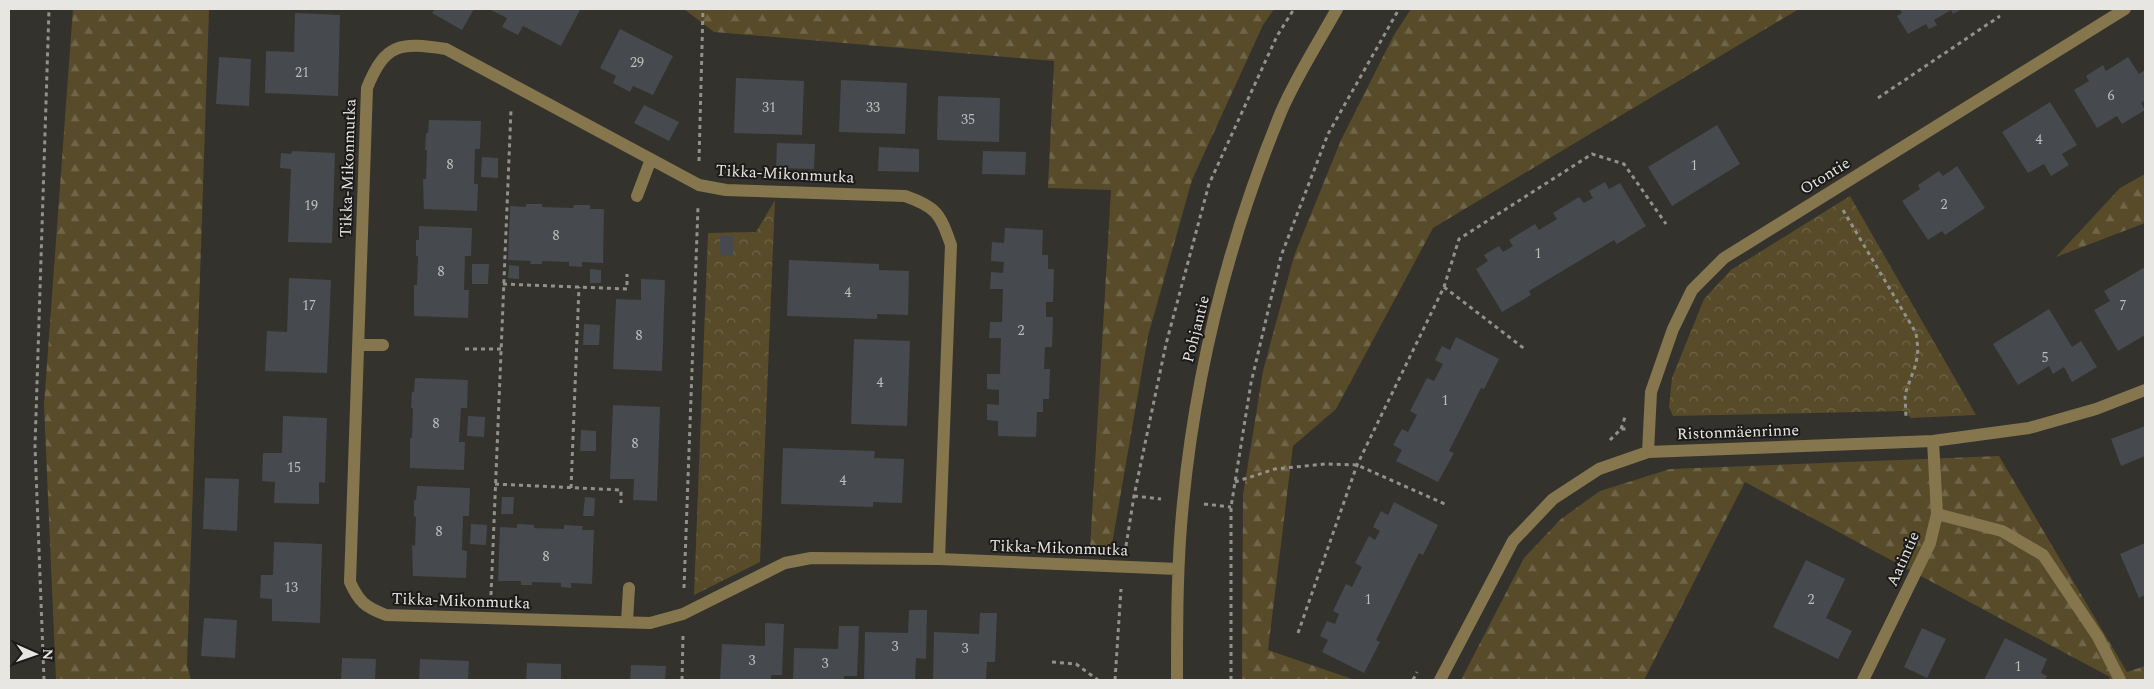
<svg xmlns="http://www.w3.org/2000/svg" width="2154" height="689" font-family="Spectral,serif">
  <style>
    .forest { fill: url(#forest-firs) }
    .park { fill: url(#park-crowns) }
    .building { fill: #46494e }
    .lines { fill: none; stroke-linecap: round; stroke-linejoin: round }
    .path { stroke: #92918d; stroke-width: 3; stroke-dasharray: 4 4; stroke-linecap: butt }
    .minor { stroke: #86764d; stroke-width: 12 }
    .labels { text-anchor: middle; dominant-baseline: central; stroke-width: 4; stroke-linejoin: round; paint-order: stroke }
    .number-label { font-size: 14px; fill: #bfbfbe }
    .street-label { font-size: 16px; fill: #e7e6e3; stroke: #1b1a18 }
  </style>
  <defs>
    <pattern id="forest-firs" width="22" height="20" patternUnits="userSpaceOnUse" patternTransform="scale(1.25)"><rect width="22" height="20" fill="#574b29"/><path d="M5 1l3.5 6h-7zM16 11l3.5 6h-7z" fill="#6f6548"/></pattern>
    <pattern id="park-crowns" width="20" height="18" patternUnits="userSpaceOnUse" patternTransform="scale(1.25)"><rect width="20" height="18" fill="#574b29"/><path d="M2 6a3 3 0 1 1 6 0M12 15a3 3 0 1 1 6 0" fill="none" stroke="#6f6548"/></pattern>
  </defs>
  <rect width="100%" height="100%" fill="#34322d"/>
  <path class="forest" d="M73 9H209L187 665 191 680H56L44 405Z
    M684 9H1274L1263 25 1192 180 1148 336 1111 550 1090 549 1111 190 1048 188 1054 61 714 32Z
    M1411 9H1799L1433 228 1336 409 1293 446 1268 650 1355 680H1242L1243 495 1263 371 1294 256 1341 140 1394 35Z
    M2145 174V223L2056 257 2120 188Z
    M1999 456 2127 672 2145 666V680H2109L2110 677 1745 482 1644 680H1461L1524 558 1561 519 1600 491 1670 469Z"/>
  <path class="park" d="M1850 196 1976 415 1911 418 1904 411 1673 416 1669 407 1672 378 1704 299 1731 270Z
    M775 200 760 562 694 595 708 233 756 232Z"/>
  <path class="building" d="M435 9H474L462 30 432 13Z
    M489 9H578L580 10 561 46 523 26 518 35 502 27 507 18Z
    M1900 9H1962L1953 14 1951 10 1934 20 1937 25 1929 29 1926 24 1908 34 1897 16 1902 13Z
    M295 13 340 15 338 96 265 93 266 51 294 52Z
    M620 29 673 56 653 95 633 86 630 92 613 83 616 76 600 68Z
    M219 57 251 59 249 106 216 104Z
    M2128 57 2139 74 2145 70V100L2141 103 2145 110 2122 124 2117 116 2097 128 2074 90 2089 81 2086 76 2103 65 2106 71Z
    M736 78 804 81 802 135 734 133Z
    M841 80 907 83 905 134 839 132Z
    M938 96 1000 98 999 142 937 140Z
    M2050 102 2077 145 2062 154 2069 165 2051 176 2044 164 2028 173 2002 132Z
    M644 105 679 122 669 141 634 123Z
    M429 120 481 121 480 149H475L474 184H478L477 211 424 209 423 179H426L427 150H425L426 133H428Z
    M1717 125 1740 164 1672 206 1648 167Z
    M777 143 815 144 814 169 776 168Z
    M879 147 919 149V172L878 171Z
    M292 151 335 153 332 243 288 242 291 169 280 168 281 153 291 154Z
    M983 151 1026 152 1025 175 982 174Z
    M482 157 498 158V178L481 177Z
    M1957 166 1985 208 1945 235 1942 231 1928 240 1902 201 1920 189 1918 185 1939 171 1943 176Z
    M1605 182 1609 189 1620 183 1646 226 1617 244 1614 240 1529 291 1531 295 1502 312 1476 269 1488 261 1484 255 1499 246 1503 252 1513 246 1509 240 1535 224 1539 230 1557 219 1553 213 1579 197 1584 203 1593 198 1589 191Z
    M526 204H542V207L573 208 574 205H590V209H604L603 263 582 262V267L569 266V262L542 261V264H530L531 261 508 260 510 206 526 207Z
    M419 226 472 228 471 256H465L464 290H469L468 318 414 316V285H417L418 256H416V240H419Z
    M1005 228 1043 230 1042 255H1048V269H1054L1053 302H1046V317H1053L1052 347H1045L1044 369H1050L1049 399H1043V412H1037L1036 437 998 436V421L987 420V404L999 405V390L987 389V374H1000L1001 338H989L990 322H1002L1003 289H990L991 272 1003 273 1004 262 991 261 992 242 1004 243Z
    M720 236H733V256L720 255Z
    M789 260 879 264V270L909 271 908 315 877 314V319L787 316Z
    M472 264H489L488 284H472Z
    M509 265 519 266V279L508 278Z
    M2145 267V335L2118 351 2094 310 2110 301 2104 291Z
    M590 269 601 270V283H590Z
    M289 278 331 280 327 373 265 371 267 331 287 332Z
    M641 279 665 280 662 371 613 369 616 299 641 300Z
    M2049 309 2072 347 2081 341 2097 367 2072 382 2064 367 2053 374 2049 366 2018 385 1993 344Z
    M584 324 600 325 599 345H583Z
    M1456 337 1499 359 1484 389 1481 388 1449 451 1454 453 1438 482 1396 461 1402 450 1393 445 1402 429 1408 432 1417 415 1410 411 1427 378 1434 381 1443 364 1435 360 1442 346 1450 350Z
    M854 339 910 341 907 426 851 424Z
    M415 378 468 380 467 408H461L459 442H465L464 470 410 468V438H412L413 408H411L412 392H414Z
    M613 405 660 407 657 501 633 500 634 479H610Z
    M283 416 327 418 325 483 319 482V504L274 503 275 482 262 481 263 453H282Z
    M468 416 485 417 484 437 467 436Z
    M2145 426V456L2121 466 2111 439Z
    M581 430 596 431V451H580Z
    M783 448 875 451 874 458 904 459 902 503 873 502V507L781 504Z
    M205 478 239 479 237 531 203 529Z
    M417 486 470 488 469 516H463L462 550 467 551 466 578 413 576 412 545 415 546 416 517 414 516V500H416Z
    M502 497H514L513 514H501Z
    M585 497 595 498 594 516H583Z
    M1394 502 1438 525 1423 555 1419 553 1376 640 1380 642 1364 673 1322 652 1328 640 1320 636 1327 621 1335 624 1339 614 1333 611 1346 584 1352 587 1362 567 1355 563 1369 536 1375 540 1380 531 1373 527 1381 511 1388 515Z
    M471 524 487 525 486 545 470 544Z
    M517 524 534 525V528L564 529V525L583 526 582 530H594L592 584 571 583V588L561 587V583L532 582V585H521V581H498L500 527 517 528Z
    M274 542 322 544 320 623 272 621V599L260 598 261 575H273Z
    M2145 543V595L2139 598 2120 554Z
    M1806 560 1845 579 1826 618 1852 631 1838 659 1773 627Z
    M909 610H927L926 659 916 658 915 680H864L865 632 908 633Z
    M980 613H997L995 662H987L986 680H933L934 632 979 634Z
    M204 618 237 620 235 658 201 656Z
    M765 623 784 624 782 675H771V680H720L722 644 765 646Z
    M839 626H859L857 676H844V680H793L794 648 838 649Z
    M1922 628 1946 639 1927 678 1904 667Z
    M2005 638 2047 659 2041 673 2047 676 2045 680H1984Z
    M342 658 376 659 375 680H341Z
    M420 659 469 661 468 680H419Z
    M527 663 561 664V680H526Z
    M631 665 666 666 665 680H630Z"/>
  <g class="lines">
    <path class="path" d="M1878 98 2000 16
      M699 161 703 9
      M1843 210 1916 333 1918 349 1916 364 1905 394 1906 419
      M503 284 627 289V274
      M1444 287 1526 350
      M465 349H501
      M1621 429 1625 417
      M1610 440 1621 429H1627
      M1235 482 1275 469 1325 464 1357 465 1447 505
      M495 484 621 490V503
      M571 488 579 287
      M1134 496 1161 499
      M1204 504 1231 507
      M1126 546 1134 496 1166 344 1209 184 1277 36 1294 9
      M684 588 698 207
      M491 595 511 110
      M1298 633 1357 465 1444 287 1459 239 1592 154 1624 164 1666 224
      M1052 662 1076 664 1098 680
      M44 680 35 446 49 9
      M682 680 683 636
      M1115 680 1121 589
      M1231 680V507L1251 383 1281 256 1328 134 1399 9
      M1413 680 1417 672"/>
    <path class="minor" d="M637 196 651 159
      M358 345H383
      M1648 452 1651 392 1673 329 1692 290 1724 258 2125 9
      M1937 514 2002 531 2043 555 2098 637 2120 680
      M939 559 951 245C940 214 937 207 905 196L726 190 699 185 446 49C400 42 385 43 367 88L350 582C359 602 365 607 386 615L650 623 683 614 785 563 811 558 939 559 1178 569
      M627 622 629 588
      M1177 680C1177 621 1177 562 1183 503 1196 369 1230 236 1281 112 1296 77 1318 43 1337 9
      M1440 680 1513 541 1553 499 1599 469 1648 452 1933 441 2029 428 2096 409 2145 390
      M1863 680 1930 543 1937 514 1933 441"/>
  </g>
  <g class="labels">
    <g class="number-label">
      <text x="637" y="62">29</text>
      <text x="302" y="72">21</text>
      <text x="2111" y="95">6</text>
      <text x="769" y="107">31</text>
      <text x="873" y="107">33</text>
      <text x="968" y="119">35</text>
      <text x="2039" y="139">4</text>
      <text x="450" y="164">8</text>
      <text x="1694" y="165">1</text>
      <text x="1944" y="204">2</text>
      <text x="311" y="205">19</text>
      <text x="556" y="235">8</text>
      <text x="1538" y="253">1</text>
      <text x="441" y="271">8</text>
      <text x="848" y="292">4</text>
      <text x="309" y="305">17</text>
      <text x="2123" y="305">7</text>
      <text x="1021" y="330">2</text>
      <text x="639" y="335">8</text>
      <text x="2045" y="357">5</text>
      <text x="880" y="382">4</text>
      <text x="1445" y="400">1</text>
      <text x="436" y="423">8</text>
      <text x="635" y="443">8</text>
      <text x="294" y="467">15</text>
      <text x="843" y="480">4</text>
      <text x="439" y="531">8</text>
      <text x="546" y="556">8</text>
      <text x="291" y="587">13</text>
      <text x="1368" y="599">1</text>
      <text x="1811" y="599">2</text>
      <text x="895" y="646">3</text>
      <text x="965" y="648">3</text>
      <text x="752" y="660">3</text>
      <text x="825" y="663">3</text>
      <text x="2018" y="666">1</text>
    </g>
    <g class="street-label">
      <text transform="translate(348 168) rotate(-88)">Tikka-Mikonmutka</text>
      <text transform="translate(785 174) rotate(3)">Tikka-Mikonmutka</text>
      <text transform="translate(1825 176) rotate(-32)">Otontie</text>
      <text transform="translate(1196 329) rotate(-76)">Pohjantie</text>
      <text transform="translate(1738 432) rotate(-2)">Ristonmäenrinne</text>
      <text transform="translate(1059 548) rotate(2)">Tikka-Mikonmutka</text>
      <text transform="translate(1903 559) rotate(-66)">Aatintie</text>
      <text transform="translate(461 601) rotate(2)">Tikka-Mikonmutka</text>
    </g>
  </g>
  <rect width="2154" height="689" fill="none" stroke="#e7e6e3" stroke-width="20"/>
  <g transform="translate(35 654) rotate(92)" stroke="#1b1a18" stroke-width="4" paint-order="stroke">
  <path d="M0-4L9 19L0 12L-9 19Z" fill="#e7e6e3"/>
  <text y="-8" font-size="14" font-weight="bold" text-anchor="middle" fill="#e7e6e3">N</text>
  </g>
</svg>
